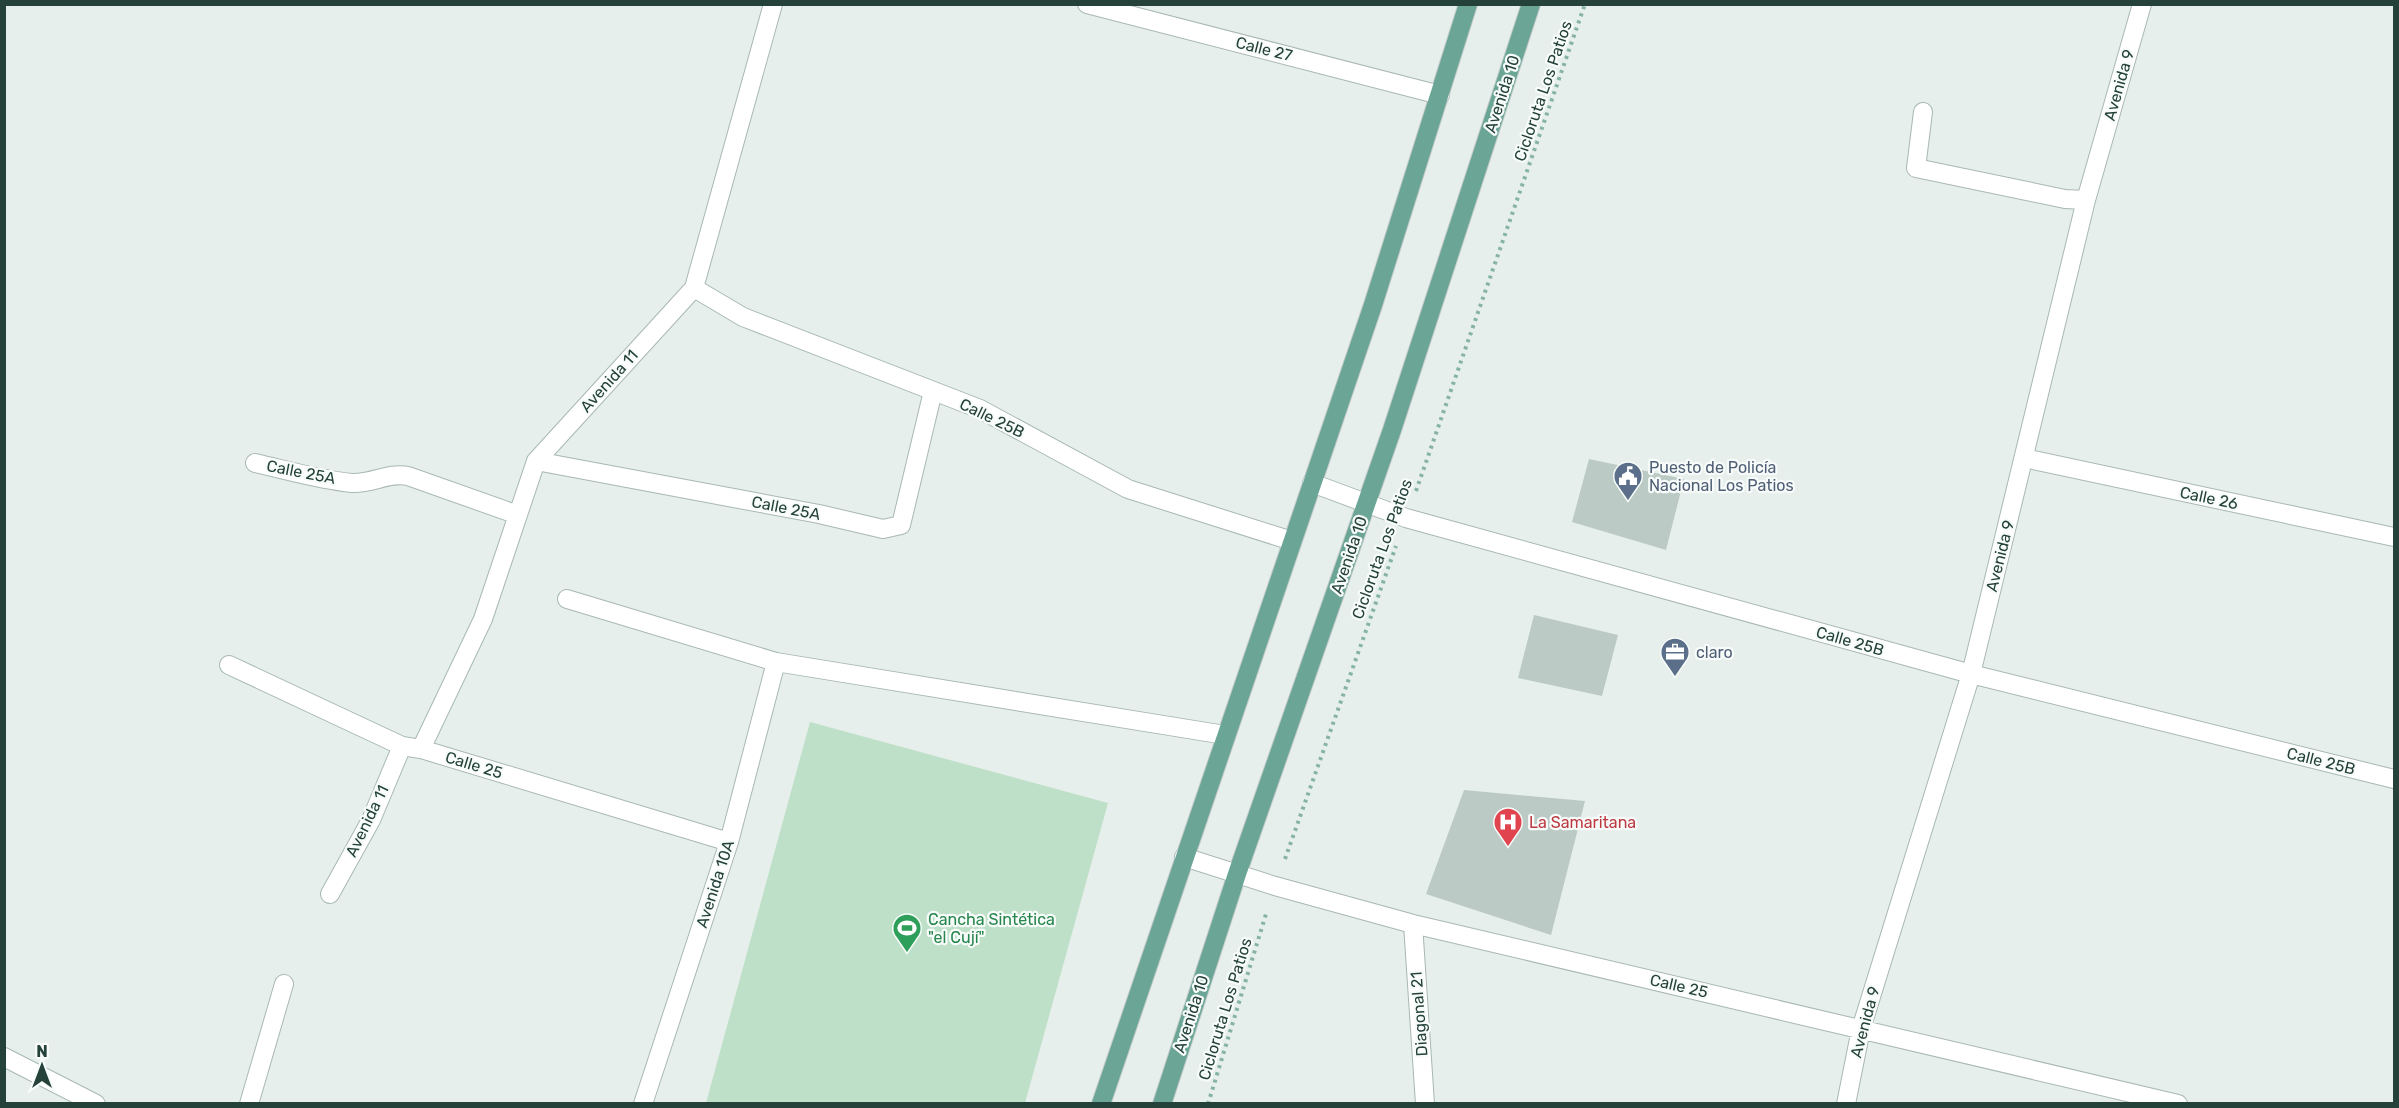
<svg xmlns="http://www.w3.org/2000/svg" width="2399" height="1108" font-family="Rubik,sans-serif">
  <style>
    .green { fill: #bfe0c8 }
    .building { fill: #bbcac4 }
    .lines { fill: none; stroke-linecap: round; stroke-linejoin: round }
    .minor-casing { stroke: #a8b8b2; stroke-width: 20 }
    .major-casing { stroke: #c2cac8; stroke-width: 20 }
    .path { stroke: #86b3a5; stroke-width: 4; stroke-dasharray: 3 4.5; stroke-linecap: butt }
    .minor { stroke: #fff; stroke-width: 18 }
    .major { stroke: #6aa596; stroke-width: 18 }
    .labels { text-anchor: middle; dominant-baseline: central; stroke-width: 4.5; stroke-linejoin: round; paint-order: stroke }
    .street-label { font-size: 16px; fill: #24423a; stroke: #f7fbf9 }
    .service-label { font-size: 16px; fill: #4e5e75; stroke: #f7fbf9; text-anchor: start }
    .health-label { font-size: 16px; fill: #be3a42; stroke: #f7fbf9; text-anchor: start }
    .leisure-label { font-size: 16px; fill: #27864d; stroke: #f7fbf9; text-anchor: start }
  </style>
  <rect width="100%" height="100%" fill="#e6efeb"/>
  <path class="green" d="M810 722 1108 803 1025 1103H706Z"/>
  <path class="building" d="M1589 459 1684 479 1666 550 1572 522Z
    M1534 615 1618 635 1602 696 1518 678Z
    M1464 790 1585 801 1551 935 1426 894Z"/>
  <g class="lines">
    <g class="minor-casing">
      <path id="minor" d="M1087 4 1440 95
        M1923 112 1916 168 2065 199 2086 200
        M694 288 743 317 980 409 1128 489 1292 541
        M2024 458 2394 537
        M536 461 819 514 883 529 901 525 933 391
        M255 463C286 470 320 480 352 483 372 484 389 472 408 476L518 515
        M1312 483 1406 518 1971 674 2394 779
        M567 599 776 662 1225 735
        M229 665 402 746 421 749 729 842
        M421 749 483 619 536 461 694 288 773 4
        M1184 857 1275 886 1413 924 2178 1104
        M330 894 371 820 402 746
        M1413 924 1425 1104
        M4 1057 96 1104
        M249 1104 284 984
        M643 1104 729 842 776 662
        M1846 1104 1861 1029 1971 674 2086 200 2142 4"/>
    </g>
    <g class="major-casing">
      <path id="major" d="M1101 1104 1373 305 1468 4
        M1162 1104 1237 874 1392 430 1531 4"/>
    </g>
    <path class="path" d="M1416 491 1585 4
      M1285 859 1396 546
      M1208 1104 1266 914"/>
    <use href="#minor" class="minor"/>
    <use href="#major" class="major"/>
  </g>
  <defs>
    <g id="civic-pin" transform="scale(1.5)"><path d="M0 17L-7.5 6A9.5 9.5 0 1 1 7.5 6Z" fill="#5c6f8a" stroke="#f7fbf9"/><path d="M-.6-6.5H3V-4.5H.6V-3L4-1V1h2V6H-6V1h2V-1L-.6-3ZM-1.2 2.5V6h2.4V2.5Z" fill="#fff"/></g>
    <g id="office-pin" transform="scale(1.5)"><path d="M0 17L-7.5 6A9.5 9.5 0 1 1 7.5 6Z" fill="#5c6f8a" stroke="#f7fbf9"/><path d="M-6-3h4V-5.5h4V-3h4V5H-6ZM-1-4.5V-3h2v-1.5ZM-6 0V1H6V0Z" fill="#fff"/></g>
    <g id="hospital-pin" transform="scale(1.5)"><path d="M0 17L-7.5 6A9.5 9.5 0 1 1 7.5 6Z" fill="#e0444e" stroke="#f7fbf9"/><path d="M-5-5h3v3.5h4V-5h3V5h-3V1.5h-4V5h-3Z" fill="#fff"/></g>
    <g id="stadium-pin" transform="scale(1.5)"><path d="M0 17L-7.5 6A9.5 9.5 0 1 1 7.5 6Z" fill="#2e9e5b" stroke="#f7fbf9"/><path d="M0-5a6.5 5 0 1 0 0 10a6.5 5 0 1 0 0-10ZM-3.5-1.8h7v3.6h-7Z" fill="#fff"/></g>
  </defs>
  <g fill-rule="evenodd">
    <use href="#civic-pin" x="1628" y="476"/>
    <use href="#office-pin" x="1675" y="652"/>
    <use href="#hospital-pin" x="1508" y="822"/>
    <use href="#stadium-pin" x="907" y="928"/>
  </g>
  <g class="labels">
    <g class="street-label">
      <text transform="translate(1264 49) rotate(14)">Calle 27</text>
      <text transform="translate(2119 85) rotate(-74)">Avenida 9</text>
      <text transform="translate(1543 91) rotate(-71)">Cicloruta Los Patios</text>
      <text transform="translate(1502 94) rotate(-72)">Avenida 10</text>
      <text transform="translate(609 381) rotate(-48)">Avenida 11</text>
      <text transform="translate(992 418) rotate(26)">Calle 25B</text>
      <text transform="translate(301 472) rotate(11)">Calle 25A</text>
      <text transform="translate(2209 498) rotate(12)">Calle 26</text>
      <text transform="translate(786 508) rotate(11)">Calle 25A</text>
      <text transform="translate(1382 549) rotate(-70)">Cicloruta Los Patios</text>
      <text transform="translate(1349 555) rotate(-71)">Avenida 10</text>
      <text transform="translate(2000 556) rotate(-76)">Avenida 9</text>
      <text transform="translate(1850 641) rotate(16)">Calle 25B</text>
      <text transform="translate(2321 761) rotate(14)">Calle 25B</text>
      <text transform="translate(474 765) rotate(17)">Calle 25</text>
      <text transform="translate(367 821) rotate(-64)">Avenida 11</text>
      <text transform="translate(715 884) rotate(-72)">Avenida 10A</text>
      <text transform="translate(1679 986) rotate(13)">Calle 25</text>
      <text transform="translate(1225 1009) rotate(-73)">Cicloruta Los Patios</text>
      <text transform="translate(1191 1014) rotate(-72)">Avenida 10</text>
      <text transform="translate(1419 1014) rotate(-94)">Diagonal 21</text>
      <text transform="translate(1865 1022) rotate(-75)">Avenida 9</text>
    </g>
    <g class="service-label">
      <text x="1649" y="467">Puesto de Policía<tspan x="1649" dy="18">Nacional Los Patios</tspan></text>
      <text x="1696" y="652">claro</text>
    </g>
    <g class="health-label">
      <text x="1529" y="822">La Samaritana</text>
    </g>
    <g class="leisure-label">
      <text x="928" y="919">Cancha Sintética<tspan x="928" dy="18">"el Cují"</tspan></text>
    </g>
  </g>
  <rect width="2399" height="1108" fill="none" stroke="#24423a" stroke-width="12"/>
  <g transform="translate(42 1066)" stroke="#f7fbf9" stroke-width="4.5" paint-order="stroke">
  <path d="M0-4.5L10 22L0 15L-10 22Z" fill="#24423a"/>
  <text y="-9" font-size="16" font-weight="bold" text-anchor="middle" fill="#24423a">N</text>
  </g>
</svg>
